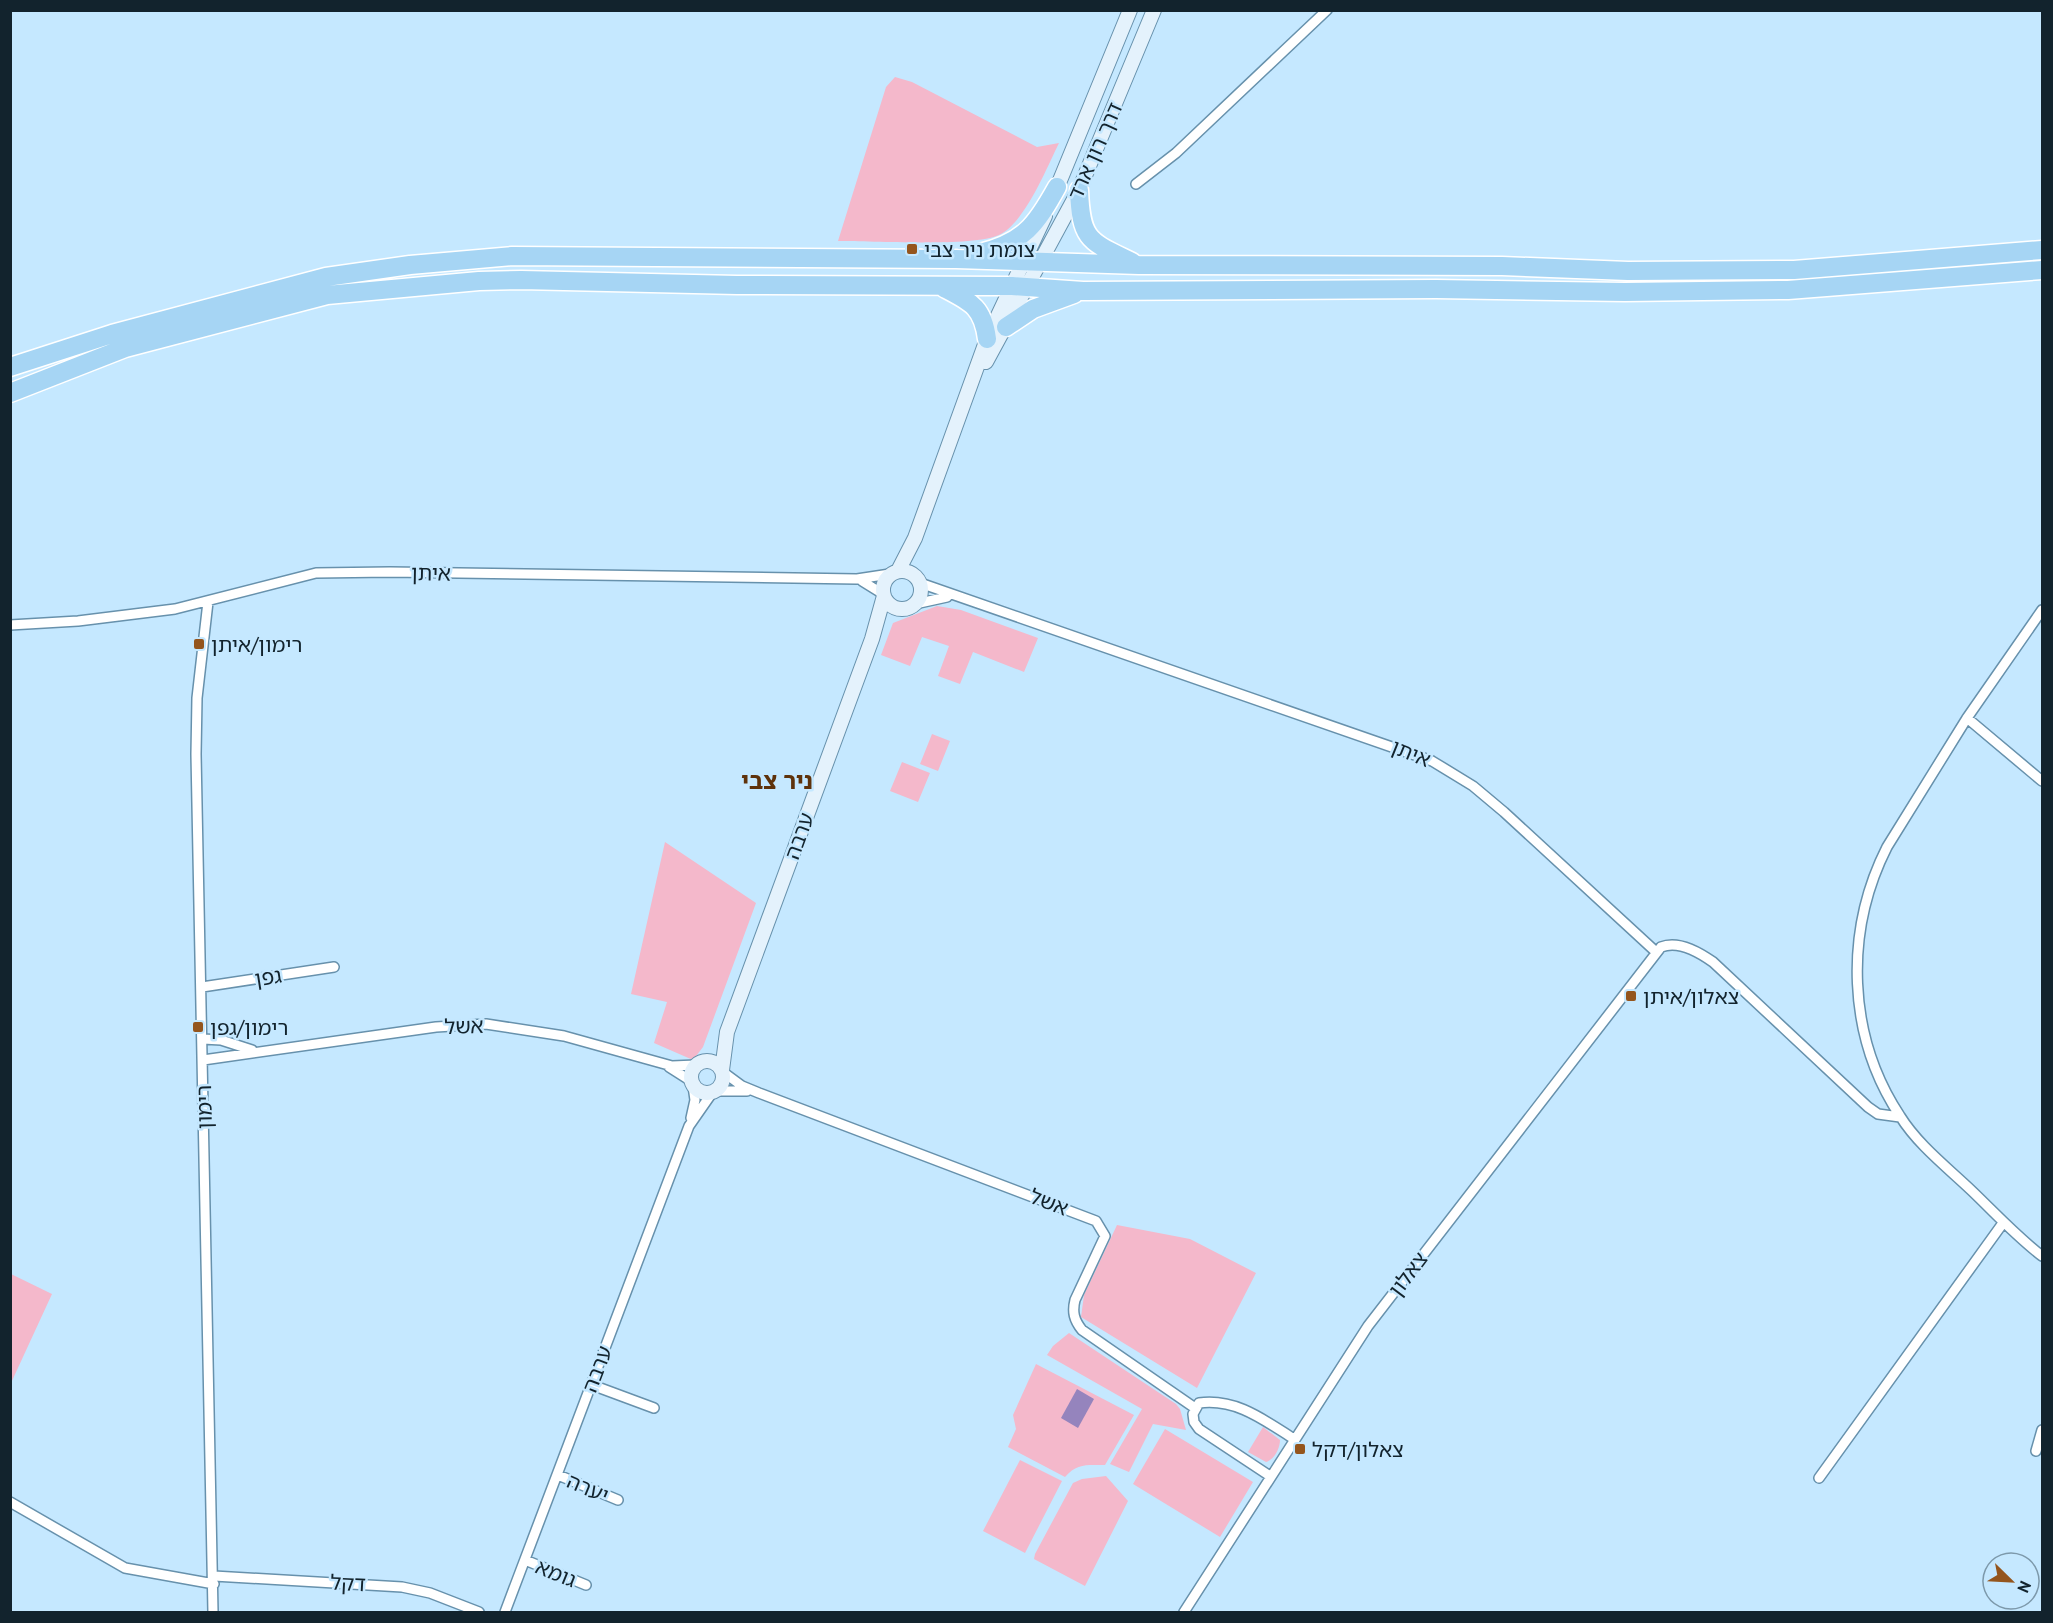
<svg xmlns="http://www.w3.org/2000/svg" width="2053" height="1623" font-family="'PT Sans','Noto Sans Hebrew',sans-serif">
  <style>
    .green { fill: #f4b8cb }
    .water { fill: #9584bd }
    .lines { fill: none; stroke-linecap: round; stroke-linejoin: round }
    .street-casing { stroke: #6791ac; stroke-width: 12 }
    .secondary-casing { stroke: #6791ac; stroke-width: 16 }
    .highway-casing { stroke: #fff; stroke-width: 21 }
    .street { stroke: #fff; stroke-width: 9 }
    .secondary { stroke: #e4f2fc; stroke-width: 14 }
    .highway { stroke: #a6d5f4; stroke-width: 18 }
    .poi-dot { fill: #94551d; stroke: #c5e8ff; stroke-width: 2 }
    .labels { text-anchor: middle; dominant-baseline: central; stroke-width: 5; stroke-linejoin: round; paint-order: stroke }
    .street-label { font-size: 21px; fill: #12232d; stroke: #c5e8ff }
    .poi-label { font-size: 21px; fill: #12232d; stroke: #c5e8ff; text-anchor: start }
    .quarter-label { font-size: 24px; font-weight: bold; fill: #5e320b; stroke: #c5e8ff }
  </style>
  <rect width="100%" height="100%" fill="#c5e8ff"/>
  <path class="green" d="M895 77 912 82 1037 147 1059 143C1047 167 1025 223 999 235 973 247 873 241 838 241L886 87Z
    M937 606 961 610 1038 638 1024 672 973 652 960 684 938 676 949 646 922 637 910 666 881 655 893 623Z
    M932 734 950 741 938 771 920 764Z
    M902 762 930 773 918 802 890 791Z
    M665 842 756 903 703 1047 693 1060 654 1043 667 1002 631 994Z
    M1117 1225 1190 1239 1256 1273 1197 1388 1081 1317 1084 1295Z
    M11 1274 52 1294 11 1383Z
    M1069 1333 1176 1404 1180 1409 1186 1430 1153 1424 1129 1472 1110 1464 1142 1409 1047 1355 1053 1346Z
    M1036 1364 1134 1415 1105 1465C1087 1465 1077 1463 1065 1477L1008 1447 1016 1429 1013 1415Z
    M1263 1427 1280 1440C1280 1448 1275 1459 1266 1462L1248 1452Z
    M1165 1429 1253 1482 1220 1537 1133 1484Z
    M1020 1460 1062 1481 1025 1553 983 1531Z
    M1106 1476 1128 1501 1085 1586 1034 1559 1035 1554 1073 1483 1082 1479Z"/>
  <path class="water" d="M1077 1389 1094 1399 1078 1428 1061 1418Z"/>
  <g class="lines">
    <g class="street-casing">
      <path id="street" d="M1136 184 1176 153 1327 10
        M862 581 883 594
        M920 583 1432 761 1473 786 1504 812 1655 951
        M208 602 197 698 196 754 213 1612
        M915 604 947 597
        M2042 610 1967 718 1887 847C1844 932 1847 1036 1900 1116 1918 1145 1948 1168 1972 1191 1996 1214 2016 1236 2042 1256
        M10 625 78 621 175 609 316 573 390 572 857 579 890 574
        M1967 718 2042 781
        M202 987 334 967
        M203 1039 221 1040 252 1050
        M203 1060 436 1027 486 1024 564 1036 672 1066 696 1065
        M669 1067 691 1081
        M723 1072 742 1086 759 1093 1096 1221 1105 1236 1075 1300C1072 1312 1074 1320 1082 1330L1195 1408
        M717 1091H747
        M691 1118 695 1100 693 1086
        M592 1385 654 1408
        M2036 1451 2042 1430
        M558 1475 618 1500
        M1270 1476 1199 1429 1194 1422 1193 1414 1199 1403C1236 1398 1264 1420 1294 1439
        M1819 1478 2003 1223
        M10 1502 125 1568 214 1584
        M525 1560 586 1585
        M214 1576 402 1587 430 1593 479 1612
        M505 1612 689 1126 712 1093
        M1184 1612 1368 1326 1661 947C1678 940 1699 952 1713 962L1868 1107 1878 1114 1900 1117"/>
    </g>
    <g class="secondary-casing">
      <path id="secondary" d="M1054 195 1130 10
        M986 362 1079 190 1154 10
        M883 590a19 19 0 1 1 38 0a19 19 0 1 1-38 0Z
        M898 571 915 538 987 339 1045 216
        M691 1077a16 16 0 1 1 32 0a16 16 0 1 1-32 0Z
        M722 1070 727 1032 872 639 884 596"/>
    </g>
    <g class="highway-casing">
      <path id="highway" d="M1079 190C1081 241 1089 241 1132 262
        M980 253C1024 242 1036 225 1057 187
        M944 288C971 302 983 307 987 339
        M1006 327 1033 309 1074 294
        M10 367 112 334 326 277 410 265 512 256 956 259 1139 265 1502 266 1628 271 1794 270 2042 250
        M10 393 125 348 327 295 479 281 521 280 737 285 1012 286 1083 291 1436 289 1625 292 1788 290 2042 270"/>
    </g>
    <use href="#street" class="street"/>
    <use href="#secondary" class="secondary"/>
    <use href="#highway" class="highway"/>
  </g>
  <g class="poi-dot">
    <rect x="906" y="243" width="12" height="12" rx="3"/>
    <rect x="193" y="638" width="12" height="12" rx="3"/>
    <rect x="1625" y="990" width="12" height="12" rx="3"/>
    <rect x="192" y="1021" width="12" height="12" rx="3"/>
    <rect x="1294" y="1443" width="12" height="12" rx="3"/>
  </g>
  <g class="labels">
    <g class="street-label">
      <text transform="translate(1095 151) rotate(-66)">דרך רון ארד</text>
      <text transform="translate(431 573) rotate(1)">איתן</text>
      <text transform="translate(1411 753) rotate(22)">איתן</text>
      <text transform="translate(799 836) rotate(-70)">ערבה</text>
      <text transform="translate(268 977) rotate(-9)">גפן</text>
      <text transform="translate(464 1026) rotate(-2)">אשל</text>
      <text transform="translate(204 1107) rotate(-91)">רימון</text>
      <text transform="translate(1049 1202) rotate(21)">אשל</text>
      <text transform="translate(1408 1274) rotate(-53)">צאלון</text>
      <text transform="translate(597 1369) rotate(-69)">ערבה</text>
      <text transform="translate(588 1488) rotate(23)">יערה</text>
      <text transform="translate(556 1573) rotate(22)">גומא</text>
      <text transform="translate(348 1583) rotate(3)">דקל</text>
    </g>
    <g class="poi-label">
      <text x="924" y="249">צומת ניר צבי</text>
      <text x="211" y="644">רימון/איתן</text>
      <text x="1643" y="996">צאלון/איתן</text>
      <text x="210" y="1027">רימון/גפן</text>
      <text x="1312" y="1449">צאלון/דקל</text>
    </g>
    <g class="quarter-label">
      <text x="777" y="780">ניר צבי</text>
    </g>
  </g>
  <rect width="2053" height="1623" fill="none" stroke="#12232d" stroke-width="24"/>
  <g transform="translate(2011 1581) rotate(114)"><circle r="28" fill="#c5e8ff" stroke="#7d99ab" stroke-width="1.5"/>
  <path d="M0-4.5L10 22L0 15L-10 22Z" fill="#94551d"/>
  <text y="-9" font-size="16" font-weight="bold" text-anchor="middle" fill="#12232d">N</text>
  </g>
</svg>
